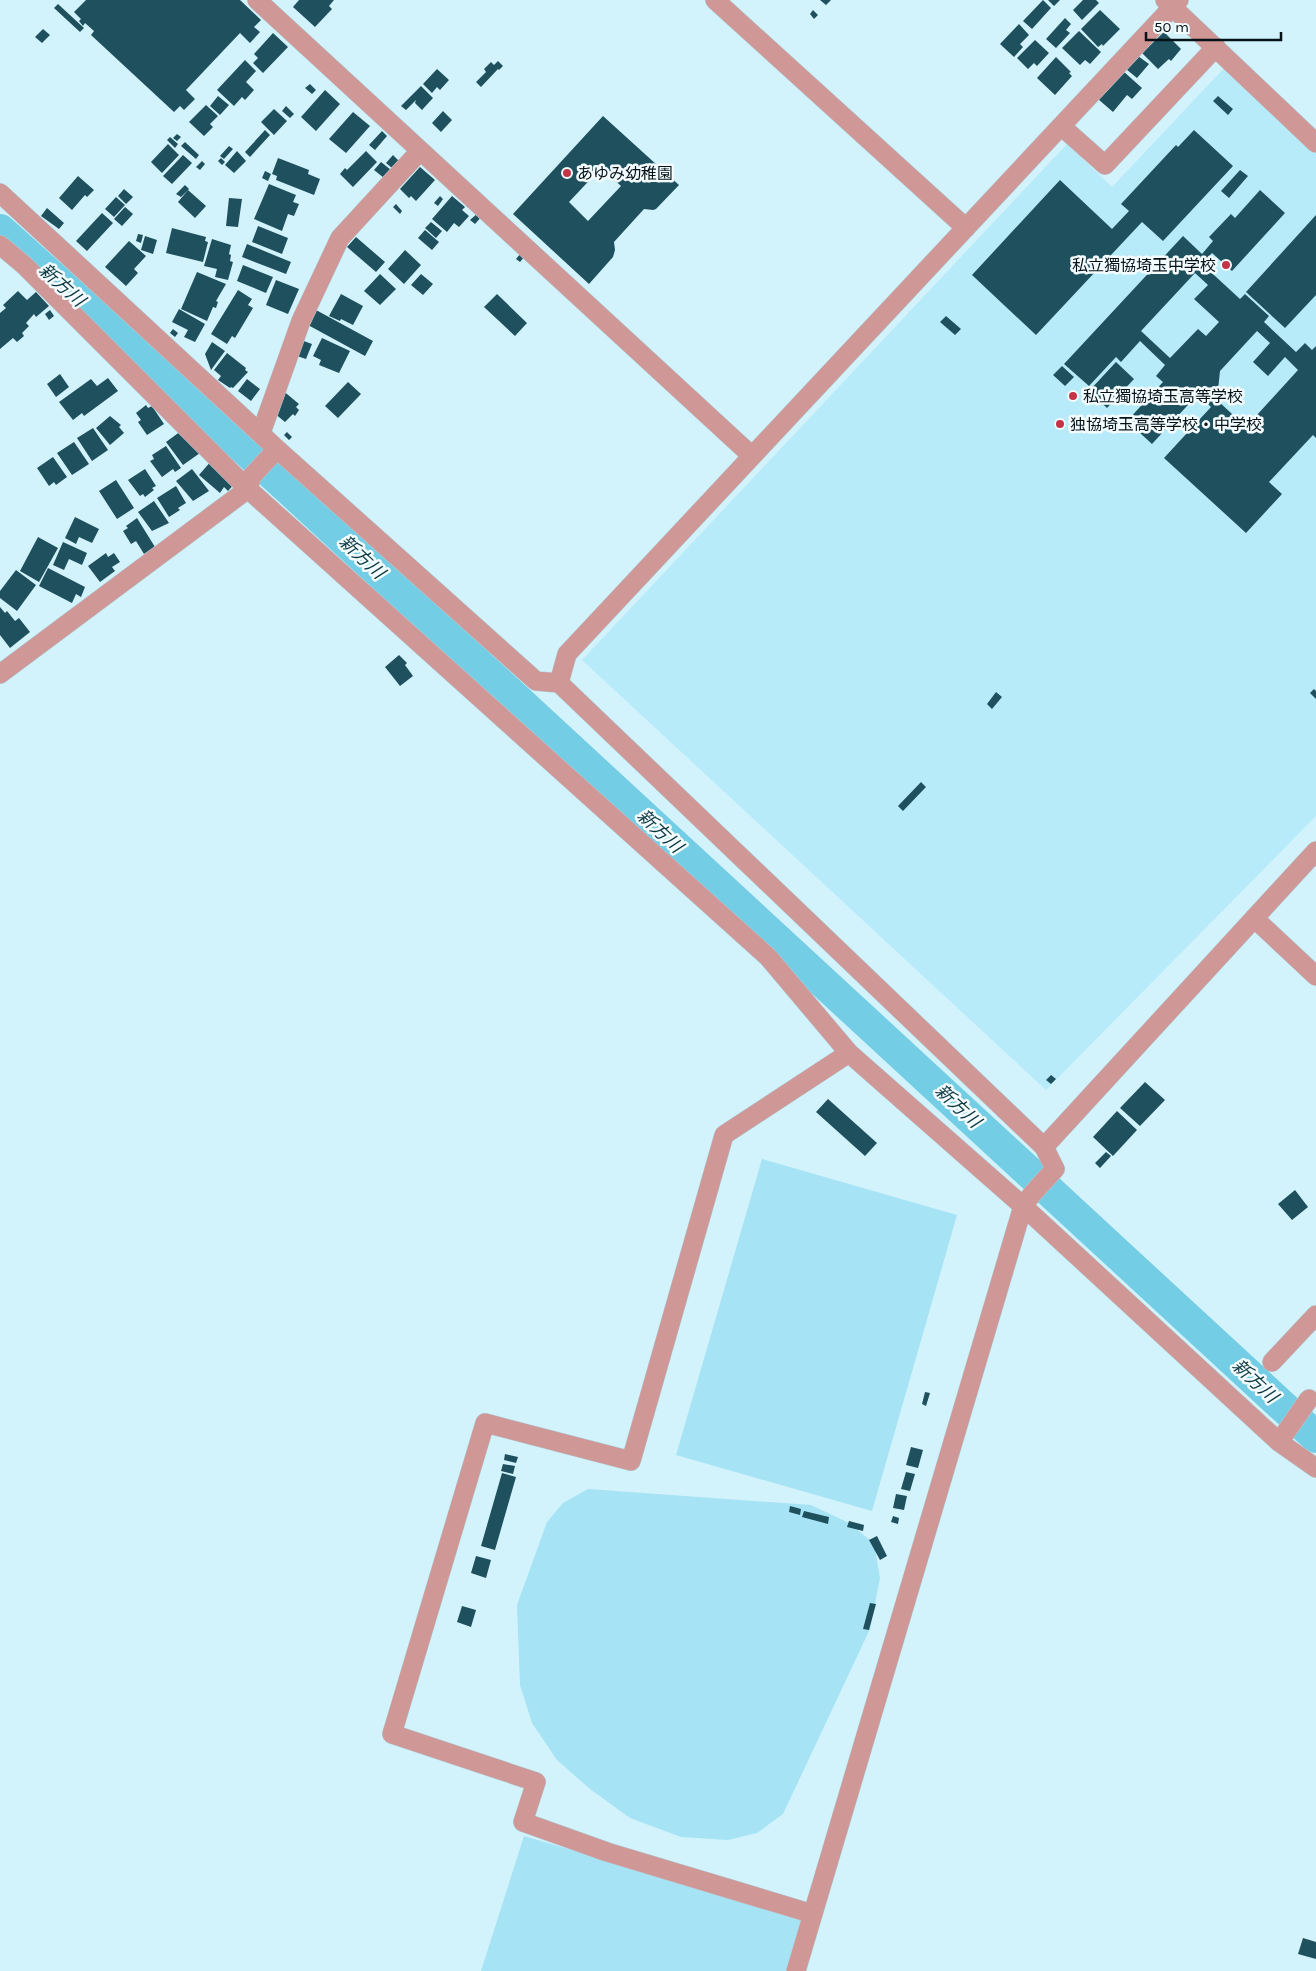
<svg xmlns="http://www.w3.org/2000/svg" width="1316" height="1971" font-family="Karla,'Noto Sans JP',sans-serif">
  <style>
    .built { fill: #b8ebf9 }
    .green { fill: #a6e3f4 }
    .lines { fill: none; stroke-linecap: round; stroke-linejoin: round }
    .river { stroke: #72cde5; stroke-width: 32 }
    .building { fill: #1f505d; fill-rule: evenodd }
    .street-casing { stroke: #b1cfd8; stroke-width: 20 }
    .street { stroke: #d09797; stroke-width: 19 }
    .poi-dot { fill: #c43447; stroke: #f3fbfd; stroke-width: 2 }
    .labels { text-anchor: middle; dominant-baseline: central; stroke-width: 5; stroke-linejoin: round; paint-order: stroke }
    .poi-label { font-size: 16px; fill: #051318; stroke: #f3fbfd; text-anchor: start }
    .water-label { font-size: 18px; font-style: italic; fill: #0b3741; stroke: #f3fbfd }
  </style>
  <rect width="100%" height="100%" fill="#d2f3fc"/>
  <path class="built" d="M1226 66 1316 152V816L1046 1090 582 660 1067 144 1112 187Z"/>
  <path class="green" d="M762 1159 957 1215 872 1511 676 1455Z
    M588 1489 811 1505 847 1522 874 1543 880 1578 870 1629 783 1814 757 1833 728 1840 681 1837 630 1818 590 1789 557 1760 532 1723 520 1685 517 1605 547 1522 563 1503Z
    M524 1836 803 1918 788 1971H481Z"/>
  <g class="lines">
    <path class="river" d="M0 230 279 480 1316 1437"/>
  </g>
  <path class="building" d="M86 0H240L261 20 254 27 260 32 250 43 240 33 186 90 195 99 184 110 180 106 174 112 91 35 94 31 85 23 83 26 79 21 81 19 74 12Z
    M299 0H334L329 6 332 9 315 27 293 7Z
    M820 0H831L826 5Z
    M1043 0 1051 8 1032 29 1023 21Z
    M1048 0H1060L1054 6Z
    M1083 0H1096L1099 3 1082 20 1073 10Z
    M58 4 84 28 80 32 54 8Z
    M813 10 818 15 814 19 810 14Z
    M1100 10 1120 29 1103 46 1102 44 1098 47 1081 29Z
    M1065 18 1071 24 1066 30 1070 33 1056 48 1046 39Z
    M1019 24 1029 35 1020 44 1023 47 1014 57 1000 44Z
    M43 29 50 35 42 43 35 37Z
    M1079 31 1101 52 1090 64 1085 60 1080 65 1062 48Z
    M1164 32 1181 49 1171 61 1169 59 1158 69 1142 53Z
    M273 33 288 47 263 73 253 63 258 58 254 54Z
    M1035 40 1049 53 1037 66 1034 63 1028 69 1017 58Z
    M1138 56 1149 64 1137 78 1126 69Z
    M1056 57 1071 72 1069 73 1072 76 1055 95 1037 78Z
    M245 60 256 71 246 82 254 90 245 100 242 97 234 106 217 90Z
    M498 61 503 66 499 70 498 69 481 87 476 82 486 72 484 69 491 62 494 65Z
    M437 69 449 80 440 90 437 87 432 93 423 84Z
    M1123 71 1142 88 1132 99 1127 95 1113 112 1098 99Z
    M310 84 316 90 312 94 305 88Z
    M421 86 433 98 422 110 415 103 416 100 406 110 401 106Z
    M325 90 340 104 316 131 301 117Z
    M218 96 229 105 220 115 210 106Z
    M1218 96 1233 109 1228 115 1213 101Z
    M206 105 218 116 210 124 213 127 204 136 189 122Z
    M286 106 294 114 290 118 282 111Z
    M274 109 287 121 274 135 261 122Z
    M443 111 452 120 441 132 432 123Z
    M353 112 370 126 346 153 329 139Z
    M603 116 679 185 656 209 653 210 644 209 614 242 615 250 613 257 589 284 513 214ZM601 168 621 186 588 221 569 202Z
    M265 130 270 135 250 157 245 152Z
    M1194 130 1233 166 1163 241 1142 222 1036 335 972 275 1060 180 1112 229 1129 211 1121 204 1176 145 1178 147Z
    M382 131 387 136 375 150 369 145Z
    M177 134 181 137 177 141 173 138Z
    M170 137 178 144 175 148 167 140Z
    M185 142 199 155 196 159 181 146Z
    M168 144 179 155 162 173 151 162Z
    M229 146 233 149 224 159 220 156Z
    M237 151 246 161 234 173 225 165Z
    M366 151 377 162 353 187 340 174 345 168 347 170Z
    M183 155 192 163 172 184 163 176Z
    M393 155 399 161 392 168 386 163Z
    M221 158 225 162 222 165 218 161Z
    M278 158 309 170 308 174 320 179 314 195 276 180 277 176 272 174Z
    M202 161 205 164 200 170 196 167Z
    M381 162 391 170 384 178 374 170Z
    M420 167 435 180 416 201 411 196 409 198 400 189Z
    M1240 170 1248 176 1229 198 1221 191Z
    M265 171 271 174 268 181 262 178Z
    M78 176 94 190 87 197 85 195 72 210 59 198Z
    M269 184 296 195 293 202 299 204 294 216 288 214 282 231 254 219Z
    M185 185 189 189 181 197 176 194Z
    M124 189 133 197 126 204 118 196Z
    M188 190 206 206 195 218 178 202Z
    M1260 190 1285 213 1232 271 1212 253 1202 264 1240 299 1245 294 1269 316 1264 322 1296 352 1305 343 1312 350 1316 346V438L1313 435 1269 482 1282 494 1246 533 1164 458 1211 407 1198 394 1152 444 1127 421 1163 382 1156 376 1165 365 1140 341 1121 362 1116 357 1089 386 1064 364 1183 236 1202 254 1213 241 1209 237 1231 214 1235 218ZM1195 273 1208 285 1194 299 1219 322 1206 336 1198 329 1170 358 1141 331ZM1257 331 1270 343 1253 362 1268 376 1285 357 1298 370 1246 427 1217 400 1220 371Z
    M440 196 443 199 438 206 434 203Z
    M452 196 465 207 462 210 469 216 459 227 454 223 447 232 432 219Z
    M116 197 125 205 114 217 105 209Z
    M229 198 242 199 238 227 226 226Z
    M396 204 402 211 400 214 393 207Z
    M125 207 133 214 122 226 114 219Z
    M47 208 64 223 59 229 41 216Z
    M102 213 113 223 87 251 76 241Z
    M478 213 482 216 475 224 470 220Z
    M1316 215V295L1285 328 1246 292Z
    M431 222 442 231 436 238 425 228Z
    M258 226 288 238 282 254 252 242Z
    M172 228 206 237 205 241 208 242 203 262 166 253Z
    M425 230 439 242 432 250 418 238Z
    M138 234 143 235 141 243 136 241Z
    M145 236 157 240 153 254 141 250Z
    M356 237 385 262 376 272 347 247Z
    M212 239 231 245 229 254 231 255 230 261 233 262 228 280 215 277 217 269 204 266Z
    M129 241 146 256 134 269 138 273 126 286 105 267Z
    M247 244 291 262 286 274 242 257Z
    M405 250 421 265 404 284 388 269Z
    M521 253 525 256 520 262 516 259Z
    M243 265 273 277 266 293 237 281Z
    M197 272 226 284 216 301 218 302 216 308 213 307 207 321 181 309Z
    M380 274 396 289 380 305 364 291Z
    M421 274 433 284 423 295 411 285Z
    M276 280 299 289 288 314 266 305Z
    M238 290 252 299 248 305 253 308 235 338 232 336 227 344 211 334Z
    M18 291 27 300 36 292 49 306 36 317 34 314 26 323 29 326 22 333 24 336 17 342 13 338 0 349V313L6 308 3 305Z
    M341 294 363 306 353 325 341 319 340 321 329 316Z
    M497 294 527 323 515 336 484 307Z
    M179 309 205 324 195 342 184 337 188 330 172 322Z
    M50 310 54 316 49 320 45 314Z
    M316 310 373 341 365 356 308 325Z
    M946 316 961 329 955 335 940 322Z
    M173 329 178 333 175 337 170 333Z
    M322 338 350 351 339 373 319 365 321 360 313 356Z
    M301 340 312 344 306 359 294 355Z
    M212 342 225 351 211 370 205 354Z
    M227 353 246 368 245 370 248 372 233 388 231 387 230 388 218 380 221 376 214 370Z
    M1116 362 1134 379 1107 408 1089 391Z
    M1062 366 1074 377 1065 386 1053 375Z
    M60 374 69 387 56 397 47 384Z
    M108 378 118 391 84 416 82 413 73 420 59 402 91 379 97 386Z
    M247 379 260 389 251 401 238 391Z
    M348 382 361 394 338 418 325 406Z
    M281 389 299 404 296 407 299 410 295 416 293 414 285 422 274 413Z
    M146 405 148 408 152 406 164 424 147 435 138 422 141 420 136 413Z
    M110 416 121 425 119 427 124 433 110 445 96 428Z
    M93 428 108 450 92 461 77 438Z
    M181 431 200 453 183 465 166 442Z
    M287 432 292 437 289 440 284 435Z
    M74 442 89 464 72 475 57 453Z
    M166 446 181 468 175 472 173 469 162 477 150 461 154 459 152 455Z
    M53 457 67 477 56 485 54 482 49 486 37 468Z
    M212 460 237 481 228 491 224 487 220 493 199 475Z
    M145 469 156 486 152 488 154 490 145 497 143 494 140 496 128 480Z
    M192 469 209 491 193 501 176 481Z
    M116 480 134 508 117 519 99 491Z
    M176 486 186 503 178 508 180 510 169 517 157 498Z
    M154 501 169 523 152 531 138 512Z
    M75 517 99 529 92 543 79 537 76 544 65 538Z
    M137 518 155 547 144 554 136 541 131 544 123 531 128 528 126 526Z
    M38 537 58 548 39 582 20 571Z
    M63 542 87 553 82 565 69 559 64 570 53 565Z
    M106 553 108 557 114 553 120 562 112 567 115 571 100 582 88 566Z
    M48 568 85 587 81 597 76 594 72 603 39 586Z
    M16 570 36 585 17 611 0 598V591Z
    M0 607 5 613 7 611 15 621 19 618 30 632 10 648 0 635Z
    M399 655 407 663 405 665 413 676 400 686 385 667Z
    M1314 689 1316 691V699L1310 693Z
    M996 692 1002 697 992 709 987 704Z
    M921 782 926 787 903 811 898 806Z
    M1051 1075 1056 1079 1051 1084 1046 1080Z
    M1145 1082 1165 1100 1140 1126 1120 1108Z
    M828 1099 877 1143 865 1156 816 1112Z
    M1117 1111 1137 1130 1113 1156 1093 1137Z
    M1106 1152 1111 1156 1100 1168 1095 1163Z
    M1295 1190 1308 1207 1292 1220 1278 1204Z
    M925 1392 930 1393 926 1406 922 1404Z
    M911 1447 923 1450 918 1468 906 1465Z
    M505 1454 518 1457 516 1463 504 1460Z
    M503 1464 515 1466 513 1474 501 1471Z
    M906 1472 915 1474 910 1491 901 1489Z
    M502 1473 516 1477 495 1550 481 1546Z
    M896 1494 907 1496 904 1510 893 1508Z
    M790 1506 801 1509 800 1515 789 1512Z
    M804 1511 829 1517 828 1524 802 1517Z
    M893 1516 899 1518 898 1524 891 1522Z
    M849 1521 864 1525 863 1531 847 1527Z
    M877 1536 887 1556 880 1560 869 1540Z
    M476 1556 491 1560 486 1578 471 1573Z
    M870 1603 876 1604 869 1630 863 1629Z
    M462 1606 476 1610 471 1627 457 1622Z
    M1303 1938 1316 1942V1959L1298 1954Z"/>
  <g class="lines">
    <g class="street-casing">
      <path id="street" d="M257 0 752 456
        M715 0 966 228
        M1165 0 1316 143
        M1061 126 1105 165 1216 47
        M0 193 277 449 536 681 559 683 1044 1147 1055 1169 1033 1193 1023 1206 796 1971
        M0 245 24 265 248 489 768 957 849 1053 1023 1206 1279 1442 1316 1468
        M261 433 301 321 340 238 420 151
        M0 674 248 489 252 476 277 449
        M559 683 567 654 1179 0
        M1254 918 1316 976
        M1044 1147 1316 851
        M1272 1362 1316 1315
        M1279 1442 1309 1399
        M813 1914 607 1852 523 1822 536 1782 392 1734 485 1423 631 1461 724 1135 849 1053"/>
    </g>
    <use href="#street" class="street"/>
  </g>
  <g class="poi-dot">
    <circle cx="567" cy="173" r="5"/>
    <circle cx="1226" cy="265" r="5"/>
    <circle cx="1073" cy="396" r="5"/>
    <circle cx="1060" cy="424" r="5"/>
  </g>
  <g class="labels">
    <g class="poi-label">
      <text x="577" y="173">あゆみ幼稚園</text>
      <text x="1216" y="265" text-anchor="end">私立獨協埼玉中学校</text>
      <text x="1083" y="396">私立獨協埼玉高等学校</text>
      <text x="1070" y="424">独協埼玉高等学校・中学校</text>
    </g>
    <g class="water-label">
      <text transform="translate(62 285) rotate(42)">新方川</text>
      <text transform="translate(362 557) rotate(43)">新方川</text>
      <text transform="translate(660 831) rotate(43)">新方川</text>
      <text transform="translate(958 1106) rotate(43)">新方川</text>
      <text transform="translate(1255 1381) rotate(43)">新方川</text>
    </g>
  </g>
  <path d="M1146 32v8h135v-8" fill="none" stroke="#051318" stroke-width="2.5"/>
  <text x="1154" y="32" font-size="15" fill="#051318" stroke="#f3fbfd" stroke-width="4" paint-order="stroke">50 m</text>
</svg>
